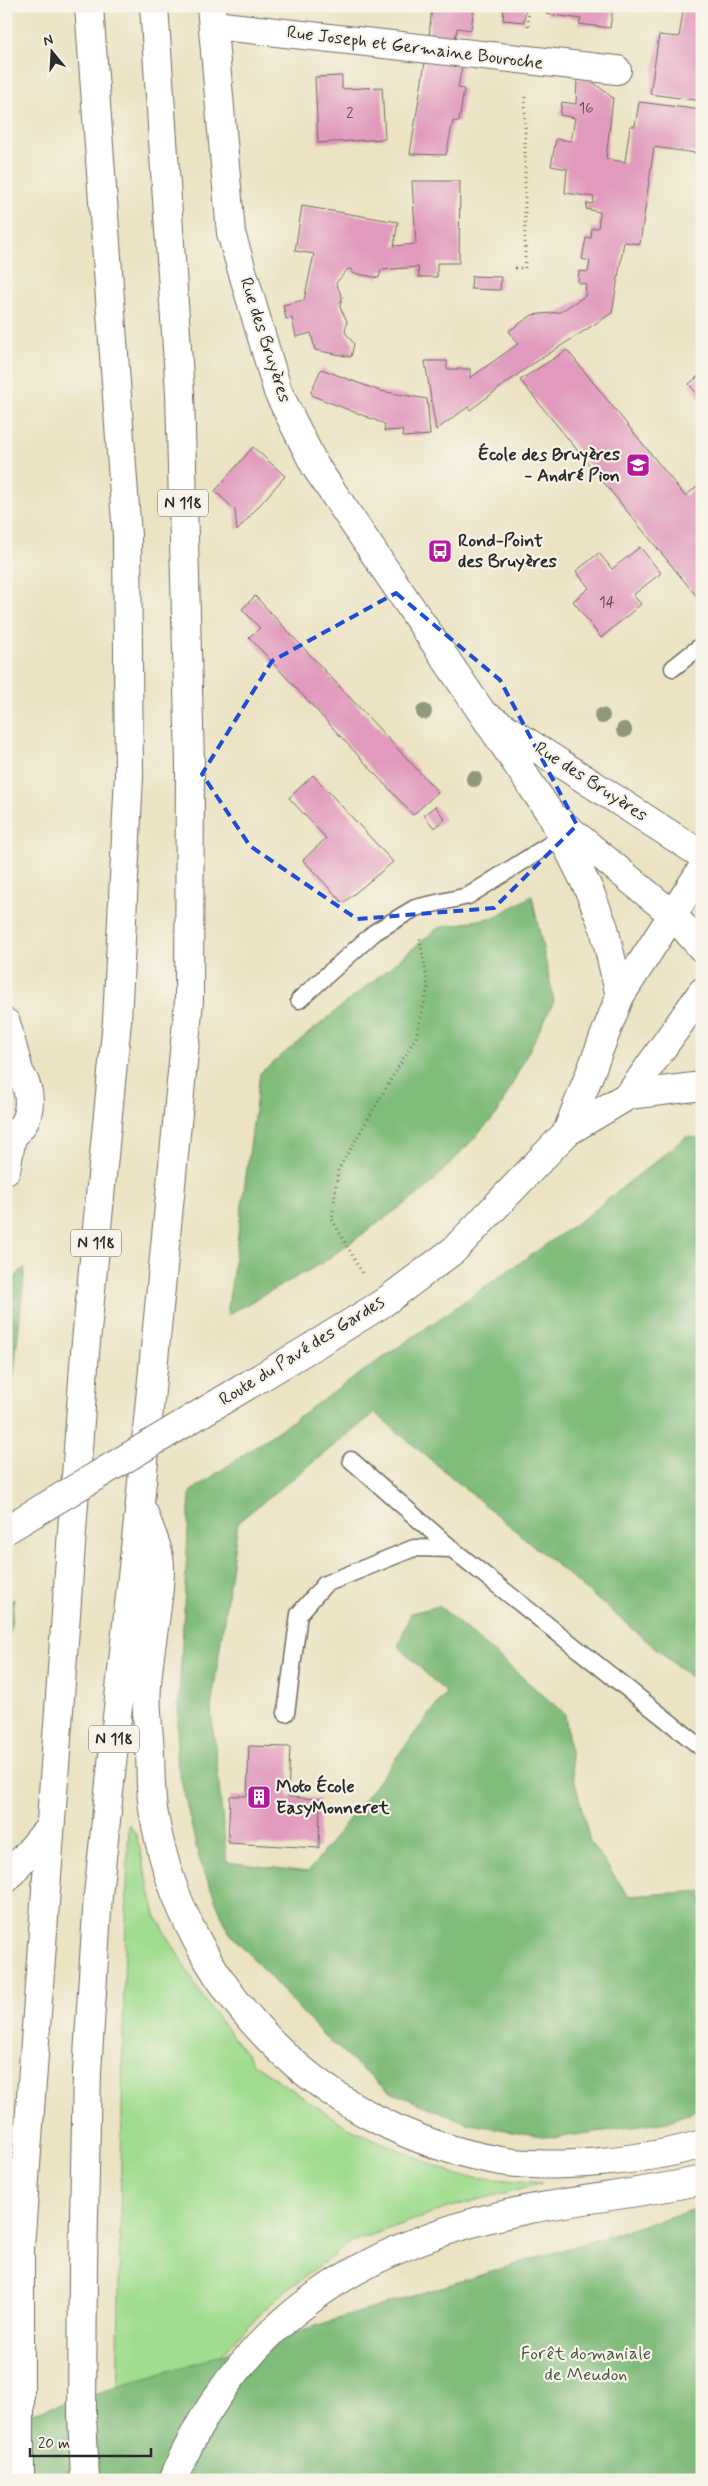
<svg xmlns="http://www.w3.org/2000/svg" width="708" height="2486" font-family="Mynerve,sans-serif">
  <style>
    .green { fill: #a1dd90; stroke: #66845e }
    .forest { fill: #80bc7a; stroke: #567452 }
    .building { fill: #e19abd }
    .lines { fill: none; stroke-linecap: round; stroke-linejoin: round }
    .service-casing { stroke: #6e6b60; stroke-width: 19 }
    .minor-casing { stroke: #6e6b60; stroke-width: 30 }
    .tertiary-casing { stroke: #6e6b60; stroke-width: 30 }
    .secondary-casing { stroke: #6e6b60; stroke-width: 30 }
    .trunk-casing { stroke: #6e6b60; stroke-width: 30 }
    .path { stroke: #6e6b60; stroke-width: 3; stroke-dasharray: 1 4; stroke-linecap: butt }
    .service { stroke: #fff; stroke-width: 16 }
    .minor { stroke: #fff; stroke-width: 28 }
    .tertiary { stroke: #fff; stroke-width: 28 }
    .secondary { stroke: #fff; stroke-width: 28 }
    .trunk { stroke: #fff; stroke-width: 28 }
    .secondary-bridge-casing { stroke: #6e6b60; stroke-width: 30; stroke-linecap: butt }
    .secondary-bridge { stroke: #fff; stroke-width: 28 }
    .tree { fill: #91977d }
    .marked { fill: none; stroke: #1d4ed8; stroke-width: 4; stroke-dasharray: 10 6; stroke-linejoin: round }
    .labels { text-anchor: middle; dominant-baseline: central; stroke-width: 4.5; stroke-linejoin: round; paint-order: stroke }
    .number-label { font-size: 15px; fill: #584750 }
    .shield { fill: #f7f3e8; stroke: #686764; stroke-width: 1 }
    .shield-label { font-size: 16px; font-weight: bold; fill: #2b2b2b }
    .street-label { font-size: 18px; fill: #2b2b2b; stroke: #f7f3e8 }
    .poi-label { font-size: 18px; font-weight: bold; fill: #2b2b2b; stroke: #f7f3e8; text-anchor: start }
    .park-label { font-size: 18px; fill: #485844; stroke: #f7f3e8 }
  </style>
  <rect width="100%" height="100%" fill="#f7f3e8"/>
  <filter id="ink" filterUnits="userSpaceOnUse"><feTurbulence type="fractalNoise" baseFrequency=".02" numOctaves="2"/><feDisplacementMap in="SourceGraphic" scale="10" xChannelSelector="R" yChannelSelector="G"/><feConvolveMatrix kernelMatrix="1 2 1 2 8 2 1 2 1" color-interpolation-filters="sRGB"/></filter>
  <filter id="wash" filterUnits="userSpaceOnUse"><feTurbulence type="fractalNoise" baseFrequency=".0096" numOctaves="4" result="noise"/><feDisplacementMap in="SourceGraphic" scale="20" xChannelSelector="R" yChannelSelector="G"/><feGaussianBlur stdDeviation="1.12" result="paint"/><feColorMatrix in="noise" values="0 0 0 0 0 0 0 0 0 0 0 0 0 0 0 0 0 1.4 0 .05"/><feComposite in="paint" operator="in"/></filter>
  <g filter="url(#wash)">
    <rect width="100%" height="100%" fill="#ebe3c2"/>
    <path class="green" d="M129 1824 136 1835 157 1918 204 2000 254 2064 350 2129 461 2176 542 2183 451 2207 351 2242 276 2298 216 2359 116 2480 124 1984Z"/>
    <path class="forest" d="M532 896 554 1001 497 1114 427 1188 322 1263 227 1315 260 1073 438 928 494 917Z
      M686 1137 702 1138V1687L375 1413 238 1522 211 1709 227 1862 308 1872 446 1693 398 1646 411 1613 439 1606 565 1714 573 1774 590 1842 629 1896 702 1891V2107L668 2122 553 2138 470 2124 386 2090 320 2032 228 1931 199 1859 176 1758 190 1492 587 1216Z
      M25 1267 6 1450V1287Z
      M14 1599 6 1662V1604Z
      M702 2207V2480H6V2421Z"/>
    <g id="blocks">
      <path class="building" d="M432 6H474L471 30 457 28 455 40 429 37Z
        M504 6H526L524 22 503 20Z
        M547 6H613L610 28 579 24 581 19 546 14Z
        M684 6H702V101L650 94 659 35 679 37Z
        M425 62 462 66 458 88 464 89 459 122 453 121 446 155 410 154Z
        M342 76V89L382 87 385 139 318 143 315 77Z
        M577 78 589 79 613 98 606 159 625 162 630 126H635L639 102 702 110V154L654 147 640 244 624 242 612 313 528 367 470 410 468 407 436 430 425 361H447V369H470V378L518 344 509 331 532 315 560 312 585 296 586 284 578 283 579 271 588 272 590 261 582 259 586 238H591L592 228H598L600 212 586 209 587 203 593 204 594 197 565 193 567 169 551 166 556 139 571 141 575 118 560 115 562 102 576 104Z
        M412 181H460L459 263H437V277H419L418 267 381 270 379 278 352 273V270L348 269 336 283 342 297 340 307 347 321 345 332 354 344 351 357 315 350 311 333 296 337 292 318 286 319 283 305 304 300 314 254 295 251 302 206 398 222 394 246 416 244Z
        M472 276 501 277 500 290 471 289Z
        M567 350 685 496 702 483V595L698 598 520 380Z
        M321 369 380 391 427 399 430 435 403 437 402 430 384 431 385 424 313 396 311 392Z
        M702 373V400L689 384Z
        M253 447 285 476 237 531 235 510 215 491Z
        M640 547 661 573 633 595 641 604 601 638 573 601 589 588 576 571 599 553 612 569Z
        M255 596 438 792 413 815 249 637 260 628 242 609Z
        M313 775 393 862 343 903 303 860 326 838 289 798Z
        M435 806 445 819 434 828 424 815Z
        M249 1746 290 1747 288 1797 320 1799 319 1848 228 1843 230 1796H247Z"/>
    </g>
  </g>
  <g filter="url(#ink)">
    <use href="#blocks" fill-opacity="0" stroke="#6e6b60" stroke-width="1"/>
    <g class="lines">
      <g class="service-casing">
        <path id="service" d="M673 668 702 645
          M299 1000 375 932 415 908 468 896 563 836
          M351 1460 452 1549
          M286 1713 299 1614 325 1584 414 1548 452 1549 702 1748"/>
      </g>
      <g class="minor-casing">
        <path id="minor" d="M213 25 617 70
          M6 1023 19 1071
          M6 1061C35 1078 38 1123 6 1140
          M6 1170 12 1137"/>
      </g>
      <g class="tertiary-casing">
        <path id="tertiary" d="M211 6 231 233 278 392 315 466 552 816 589 890 604 928 620 996
          M490 718 702 855
          M559 821 673 915
          M629 1095 702 1086"/>
      </g>
      <g class="secondary-casing">
        <path id="secondary" d="M673 915 702 948
          M567 1132 620 996 702 869
          M315 1345 383 1303 454 1250 567 1132 629 1095 702 992"/>
      </g>
      <g class="trunk-casing">
        <path id="trunk" d="M144 1513C149 1529 160 1550 160 1567 160 1606 149 1646 147 1685 145 1707 149 1731 150 1753 151 1773 150 1795 154 1815 185 1992 324 2131 501 2161 555 2170 649 2160 702 2144
          M6 1879 49 1828
          M20 2480V2248L85 1352 117 1021 129 775 127 536 89 6
          M85 2480 82 2415 83 2266 87 2072 98 1895 140 1502 189 1001 190 762 180 393 154 6
          M173 2480C238 2321 366 2241 530 2209 587 2198 645 2193 702 2180"/>
      </g>
      <path class="path" d="M528 26 529 6
        M515 268H525V94
        M362 1273 332 1219 338 1170 416 1037 428 987 420 938"/>
      <use href="#service" class="service"/>
      <use href="#minor" class="minor"/>
      <use href="#tertiary" class="tertiary"/>
      <use href="#secondary" class="secondary"/>
      <use href="#trunk" class="trunk"/>
      <g class="secondary-bridge-casing">
        <path id="secondary-bridge" d="M6 1530 315 1345"/>
      </g>
      <use href="#secondary-bridge" class="secondary-bridge"/>
    </g>
    <g class="tree">
      <circle cx="424" cy="712" r="8"/>
      <circle cx="602" cy="716" r="8"/>
      <circle cx="624" cy="730" r="8"/>
      <circle cx="474" cy="779" r="8"/>
    </g>
  </g>
  <path class="marked" d="M396 593 500 680 577 825 494 908 357 919 250 846 202 774 272 661Z"/>
  <defs>
    <g id="school-square" transform="scale(1.25)"><rect x="-9" y="-9" width="18" height="18" rx="4" fill="#b5179e" stroke="#f7f3e8"/><path d="M0-5L7-2L0 1L-7-2ZM-4 1L0 2.5L4 1V4Q0 6-4 4Z" fill="#fff"/></g>
    <g id="bus-square" transform="scale(1.25)"><rect x="-9" y="-9" width="18" height="18" rx="4" fill="#b5179e" stroke="#f7f3e8"/><path d="M-5-6H5V4H4V6H2V4H-2V6H-4V4H-5ZM-3.5-4V0h7V-4ZM-3.5 1.2v1.5H-2V1.2ZM2 1.2v1.5H3.5V1.2Z" fill="#fff"/></g>
    <g id="building-square" transform="scale(1.25)"><rect x="-9" y="-9" width="18" height="18" rx="4" fill="#b5179e" stroke="#f7f3e8"/><path d="M-4-6H4V6H1V3H-1V6H-4ZM-2.5-4.3h1.7v1.8h-1.7ZM.8-4.3h1.7v1.8H.8ZM-2.5-1h1.7V.8h-1.7ZM.8-1h1.7V.8H.8Z" fill="#fff"/></g>
  </defs>
  <g fill-rule="evenodd">
    <use href="#school-square" x="638" y="465"/>
    <use href="#bus-square" x="440" y="551"/>
    <use href="#building-square" x="259" y="1797"/>
  </g>
  <g class="labels">
    <g class="number-label">
      <text x="586" y="109">16</text>
      <text x="350" y="114">2</text>
      <text x="607" y="603">14</text>
    </g>
    <g class="shield">
      <rect x="158" y="489.5" width="50" height="27" rx="4"/>
      <rect x="71" y="1229.5" width="50" height="27" rx="4"/>
      <rect x="89" y="1725.5" width="50" height="27" rx="4"/>
    </g>
    <g class="shield-label">
      <text x="183" y="503">N 118</text>
      <text x="96" y="1243">N 118</text>
      <text x="114" y="1739">N 118</text>
    </g>
    <g class="street-label">
      <text transform="translate(415 48) rotate(7)">Rue Joseph et Germaine Bouroche</text>
      <text transform="translate(265 340) rotate(72)">Rue des Bruyères</text>
      <text transform="translate(591 782) rotate(33)">Rue des Bruyères</text>
      <text transform="translate(302 1351) rotate(-32)">Route du Pavé des Gardes</text>
    </g>
    <g class="poi-label">
      <text x="620" y="455" text-anchor="end">École des Bruyères<tspan x="620" dy="21">- André Pion</tspan></text>
      <text x="458" y="541">Rond-Point<tspan x="458" dy="21">des Bruyères</tspan></text>
      <text x="276" y="1787">Moto École<tspan x="276" dy="21">EasyMonneret</tspan></text>
    </g>
    <g class="park-label">
      <text x="586" y="2354">Forêt domaniale<tspan x="586" dy="21">de Meudon</tspan></text>
    </g>
  </g>
  <rect width="708" height="2486" fill="none" stroke="#f7f3e8" stroke-width="25"/>
  <g transform="translate(52 52) rotate(342)" stroke="#f7f3e8" stroke-width="4" paint-order="stroke">
  <path d="M0-4L9 19L0 12L-9 19Z" fill="#2b2b2b"/>
  <text y="-8" font-size="14" font-weight="bold" text-anchor="middle" fill="#2b2b2b">N</text>
  </g>
  <path d="M30 2448v8h121v-8" fill="none" stroke="#2b2b2b" stroke-width="2.5"/>
  <text x="38" y="2448" font-size="15" fill="#2b2b2b" stroke="#f7f3e8" stroke-width="4" paint-order="stroke">20 m</text>
</svg>
